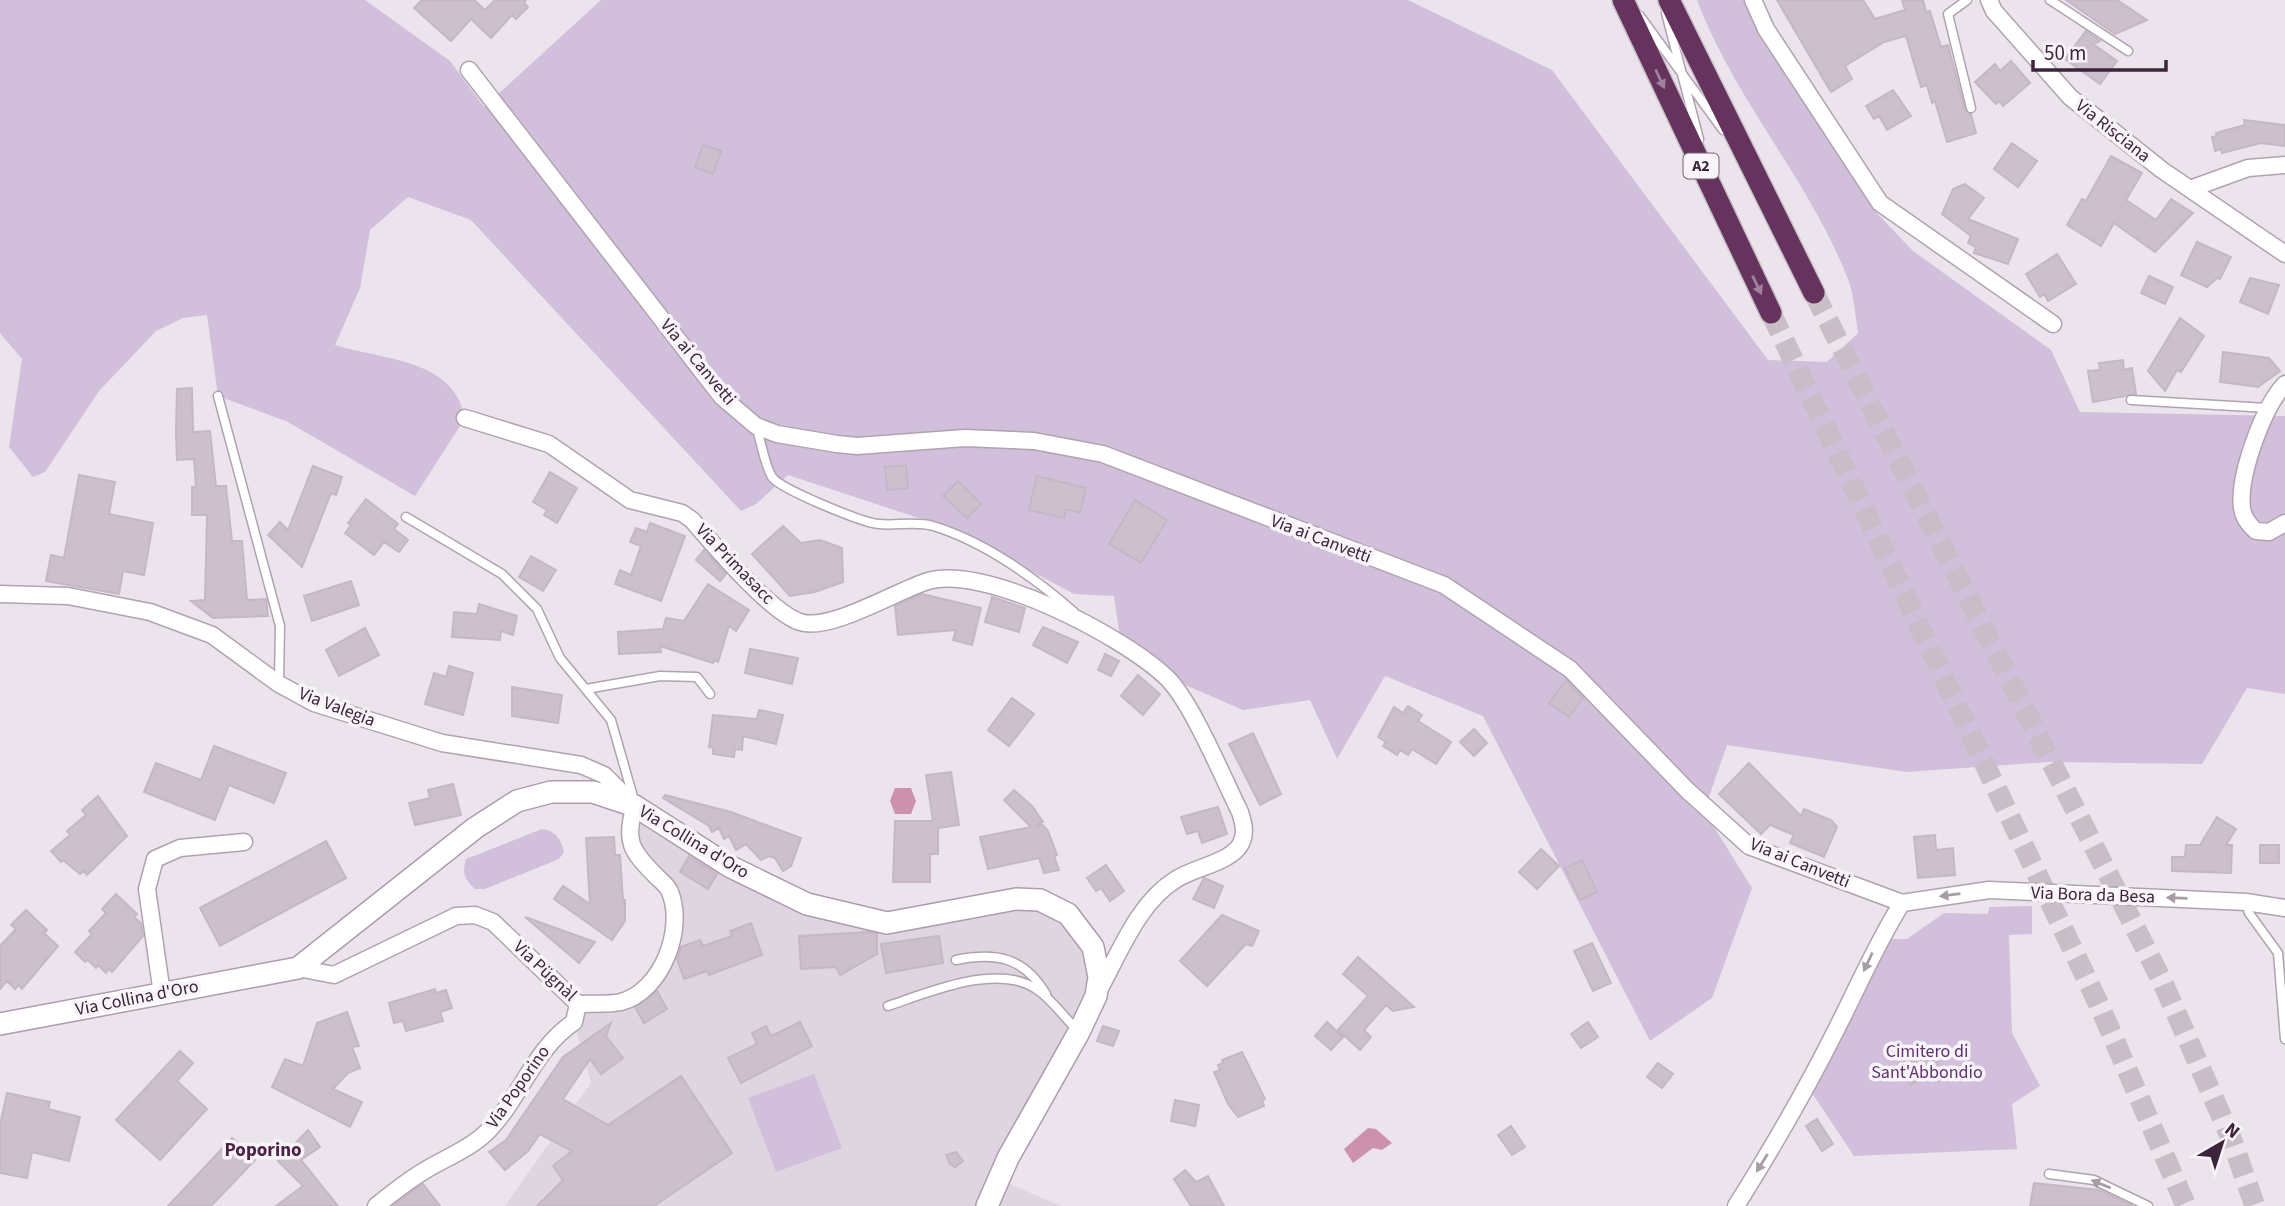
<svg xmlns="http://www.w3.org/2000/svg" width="2285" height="1206" font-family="'Source Sans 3',sans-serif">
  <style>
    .built { fill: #dfd5e0 }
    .green { fill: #d1bfdb }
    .water { fill: #cc91ad }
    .building { fill: #ccc0cd; stroke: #c5b7c5; stroke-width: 2 }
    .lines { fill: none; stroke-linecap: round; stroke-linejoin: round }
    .highway-tunnel { stroke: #c9bec8; stroke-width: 21; stroke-dasharray: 21 10; stroke-linecap: butt }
    .lane-casing { stroke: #b0a3af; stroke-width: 11 }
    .street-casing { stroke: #b0a3af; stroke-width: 19 }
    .secondary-casing { stroke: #ae9bae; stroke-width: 24 }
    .highway-casing { stroke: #c8c2c8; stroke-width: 24 }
    .lane { stroke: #fff; stroke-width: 8 }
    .street { stroke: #fff; stroke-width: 16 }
    .secondary { stroke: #fff; stroke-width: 21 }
    .highway { stroke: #66335e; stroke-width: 21 }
    .oneway { fill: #a0809c }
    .oneway2 { fill: #a79da6 }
    .labels { text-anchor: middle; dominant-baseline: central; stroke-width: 7; stroke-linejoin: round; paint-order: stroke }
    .shield { fill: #f8f4f9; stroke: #746373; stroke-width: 2 }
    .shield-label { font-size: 16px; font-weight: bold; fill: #3c253a }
    .street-label { font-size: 18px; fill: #3c253a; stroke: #f8f4f9 }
    .park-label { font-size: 18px; fill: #613270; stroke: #f8f4f9 }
    .neighbourhood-label { font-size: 19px; font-weight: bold; fill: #4d2247; stroke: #f8f4f9 }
  </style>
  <rect width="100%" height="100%" fill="#ece4ec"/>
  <path class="built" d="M635 806 729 866 887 923 1016 899 1059 907 1099 977 998 1179 1061 1206H505L591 1083 574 1022 578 1004 620 1002 662 964 675 906 634 854Z"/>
  <path class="green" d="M0 0H365L450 61 484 107 601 0H1408L1552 70 1768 360 1827 362 1858 333C1855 314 1854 292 1846 274 1807 178 1734 98 1697 0H1744L1759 34 1874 210 1913 251 2051 350 2080 412 2285 416V694L2247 688 2202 764 2048 762 1906 772 1727 745 1704 811 1752 888 1712 998 1650 1041 1483 716 1385 676 1337 759 1310 700 1243 710 1167 677 1121 644 1114 596 1074 594 952 529 788 475 756 504 741 511 471 220 408 197 370 230 360 288 335 345C382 360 454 358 465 418L415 496 288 422 218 396 207 315 183 318 156 331 99 391 45 472 33 477 9 447 22 359 0 333Z
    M542 829C556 831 561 839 564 852L559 859 485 889H475C464 879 462 873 466 859Z
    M2032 906V934L2009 935 2012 1033 2040 1086 2012 1104 2017 1149 1854 1156 1812 1093 1885 939H1907L1944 913 1988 914 1989 907Z
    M814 1074 842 1148 776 1172 748 1098Z"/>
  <path class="water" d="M895 788H911L916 801 911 814H895L890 801Z
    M1368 1128 1376 1129 1392 1143 1382 1150 1373 1148 1353 1163 1344 1149Z"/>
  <path class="building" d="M422 0H474L485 10 495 0H526L524 3 528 7 516 19 512 15 491 38 471 19 451 41 414 8Z
    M1777 0H1863L1875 19 1905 10 1902 0H1923L1926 12 1930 11 1941 47 1948 45 1965 110 1971 114 1976 133 1947 142 1935 101 1932 103 1927 85 1921 87 1906 36 1884 42 1845 66 1852 79 1831 92Z
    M2066 0H2117L2147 20 2115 34Z
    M2086 31 2100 41 2093 44 2117 61 2100 84 2065 59Z
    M2011 61 2030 83 2003 106 1999 101 1996 104 1975 82 1995 64 2000 71Z
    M1893 90 1911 116 1887 130 1879 116 1874 119 1866 106Z
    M2244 120 2285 125V146L2261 143 2222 153 2221 149 2215 151 2212 137 2217 136 2216 133 2245 125Z
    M2012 143 2037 161 2018 187 1994 169Z
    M703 145 721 151 713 174 695 167Z
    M2111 156 2142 173 2126 200 2156 220 2171 199 2193 213 2155 252 2114 223 2101 246 2067 225 2082 199 2086 201Z
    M1965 184 1984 198 1968 219 2018 239 2008 264 1974 253 1976 247 1968 243 1971 236 1942 214 1953 189Z
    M2197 242 2231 257 2220 279 2217 278 2207 287 2181 275Z
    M2057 254 2076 284 2048 301 2044 294 2040 297 2026 274Z
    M2149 276 2173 287 2165 304 2141 293Z
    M2250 278 2279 285 2268 314 2240 302Z
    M2180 318 2204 336 2181 372 2177 370 2165 391 2148 371Z
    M2223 352 2269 358 2280 371 2258 387 2220 382Z
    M2123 360 2124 370 2132 368 2136 394 2093 402 2088 371 2100 370 2099 363Z
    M192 388 193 432 210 431 216 486H226L232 541H242L247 600 266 599 268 616 213 618 191 601 205 600 207 515H192V487H196L194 459 177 460 176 432 177 389Z
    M906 465 908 488 887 490 885 467Z
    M313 466 342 477 336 495 331 493 302 567 268 535 280 522 288 530Z
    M550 472 577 488 557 523 544 515 547 510 533 502Z
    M79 475 115 482 109 514 153 523 144 575 123 571 119 594 46 581 51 555 64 558Z
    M1037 476 1086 488 1080 513 1066 509 1064 518 1029 510Z
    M958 481 981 504 967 518 943 496Z
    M366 499 398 524 394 529 408 540 399 552 384 542 374 555 345 533 351 525 348 523Z
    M1135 500 1167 520 1141 563 1109 544Z
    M650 523 685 536 661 601 615 584 620 570 631 575 641 546 630 542 636 528 647 532Z
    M783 526 801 543 820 540 842 548 843 582 815 592 790 596 752 554Z
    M704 550 726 574 720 581 696 560Z
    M531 556 556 570 543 591 519 577Z
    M351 581 359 605 312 621 304 596Z
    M708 584 749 610 736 631 729 626 718 662 714 660 713 663 660 646 661 652 619 654 618 632 663 629 666 618 684 621Z
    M922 594 981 608 972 645 953 640 956 630 898 635 895 606Z
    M992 597 1025 608 1019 632 985 622Z
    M479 604 517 616 513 635 501 631 500 640 452 637 454 612 477 614Z
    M1043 627 1078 642 1067 663 1033 645Z
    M365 628 379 655 339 676 326 650Z
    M750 649 798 658 792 684 745 673Z
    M1105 654 1119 661 1111 676 1098 670Z
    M449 666 473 673 463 715 425 704 434 673 446 677Z
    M1138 675 1160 694 1143 715 1121 696Z
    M1566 680 1583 698 1569 717 1549 703Z
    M512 687 562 695 558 723 512 716Z
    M1012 698 1034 714 1009 746 988 730Z
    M1408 706 1422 715 1418 721 1451 742 1436 764 1412 749 1408 755 1400 750 1397 755 1383 746 1386 742 1378 737 1394 707 1403 713Z
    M759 710 783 715 776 744 743 736 742 750 735 749 734 757 713 754V748L709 747 713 715 757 719Z
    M1474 729 1487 743 1474 756 1460 742Z
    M1253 733 1281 794 1260 805 1229 744Z
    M214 746 286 773 274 803 229 785 215 820 144 792 156 763 201 780Z
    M1749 763 1801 816 1804 809 1831 820 1837 827 1824 857 1790 843 1794 835 1770 825 1761 834 1719 794Z
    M951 772 959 825 938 828V854H930V882H893L895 821H933L926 775Z
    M453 784 461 815 415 825 409 803 430 798 428 790Z
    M1014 790 1032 806 1043 822 1036 826 1043 825 1048 831 1057 855 1054 856 1059 870 1044 873 1039 858 988 869 980 837 1031 827 1004 800Z
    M665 795 731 812 801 838 791 866 783 871 775 858 769 856 761 860 746 844 736 850 729 836 724 839 719 828 712 832 709 826 663 798Z
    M98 796 127 836 87 875 84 871 80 874 63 860 61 862 51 851 70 835 67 831 86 815 82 810Z
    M1218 807 1227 834 1202 843 1198 831 1187 834 1181 817Z
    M2217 817 2236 829 2226 845H2232L2231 873 2172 871V857H2185L2186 845H2200Z
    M1935 835 1936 850 1953 848 1955 875 1918 878 1914 837Z
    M614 837 615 855H620L623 900H625V921L612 940 554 899 563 886 590 904 586 838Z
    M326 841 346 878 220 946 200 908Z
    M2260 845H2279V863H2260Z
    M1541 849 1559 866 1537 889 1519 872Z
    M689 856 717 874 708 889 680 872Z
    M1582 860 1597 892 1580 900 1565 868Z
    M1106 865 1124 891 1110 901 1101 888 1096 891 1087 878Z
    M1204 878 1223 886 1214 908 1193 899Z
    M116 894 137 914 134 917 141 923 143 936 112 972 109 969 106 973 98 965 96 968 88 960 85 962 75 952 92 934 89 931 106 913 102 909Z
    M26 910 47 930 44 933 58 946 22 989 19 985 15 989 7 981 0 989V946L16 929 11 925Z
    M1222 915 1259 931 1252 946 1246 944 1207 986 1180 961Z
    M525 917 595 942 579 963Z
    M751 923 762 955 709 975 707 971 684 979 677 959 681 947 700 940 703 946 732 936 730 931Z
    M869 932 877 934V954L840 975 836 967 801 969 799 936Z
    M939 936 943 963 886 973 881 944Z
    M1592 943 1611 983 1593 991 1574 951Z
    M1358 957 1414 1007 1393 1011 1386 1005 1364 1030 1371 1037 1360 1050 1338 1030 1368 996 1343 974Z
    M435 989 436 993 446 990 452 1008 440 1012 443 1021 406 1031 403 1021 394 1023 389 1003Z
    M657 991 667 1009 644 1023 635 1007Z
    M347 1012 359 1046 352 1047 360 1068 348 1073 333 1089 362 1102 350 1127 272 1087 285 1059 303 1066 317 1023Z
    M800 1022 812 1046 741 1083 728 1058 757 1044 752 1033 766 1026 771 1036Z
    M1327 1022 1343 1037 1331 1050 1315 1036Z
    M1588 1022 1598 1037 1581 1048 1571 1034Z
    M611 1023 606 1036 623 1058 601 1074 590 1059 563 1099 608 1125 681 1076 732 1153 654 1206H537L563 1180 553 1166 572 1151 540 1134 528 1151 505 1170 489 1152 506 1140 563 1057Z
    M1103 1026 1119 1031 1113 1046 1097 1041Z
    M180 1051 193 1063 177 1081 207 1109 160 1160 116 1120Z
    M1242 1052 1265 1099 1262 1100 1264 1106 1238 1117 1228 1104 1214 1072 1220 1070 1218 1065 1223 1063 1222 1060Z
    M1927 1053 1938 1058 1937 1068 1911 1085 1901 1069Z
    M1658 1063 1673 1074 1662 1088 1647 1077Z
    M7 1093 50 1102 48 1109 80 1117 69 1161 32 1152 27 1178 0 1173V1125Z
    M1175 1100 1199 1105 1195 1126 1171 1121Z
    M1817 1119 1833 1144 1822 1151 1806 1126Z
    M1511 1126 1525 1147 1512 1155 1498 1135Z
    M308 1130 320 1147 301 1160 338 1206H276L303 1186 278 1161Z
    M232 1138 255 1160 211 1206H168Z
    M956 1152 963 1161 955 1167 950 1164 946 1155Z
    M1185 1170 1196 1182 1208 1176 1224 1206H1191L1174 1179Z
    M2034 1183 2099 1190 2133 1206H2030Z
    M423 1184 440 1206H393L411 1192Z"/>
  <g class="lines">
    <path class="highway-tunnel" d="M1814 293 2163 983 2231 1138 2255 1206
      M1771 313 2100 1007 2186 1206"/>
    <g class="lane-casing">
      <path id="lane" d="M1967 0 1948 14 1971 108
        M2050 0 2128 51
        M1666 13 1699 139
        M1640 16 1723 130
        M218 396 280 626 279 682
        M2131 400 2267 408
        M756 426C761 441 764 463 772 477 780 489 863 523 879 524 896 526 916 521 933 526 983 541 1035 578 1074 612
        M406 517 502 574 537 609 560 658 611 720 634 800
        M586 689 660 676 697 677 710 694
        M2246 902 2249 913 2278 953 2285 1039
        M956 960C996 952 1024 957 1046 994
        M888 1006C930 992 1000 961 1039 991 1053 1001 1065 1018 1077 1030
        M2049 1174 2094 1180 2148 1206"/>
    </g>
    <g class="street-casing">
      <path id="street" d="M1753 0 1766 29 1880 203 2053 324
        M1989 0 1994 11 2070 97 2162 170 2285 254
        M469 70 722 397 756 426 777 434 837 444 857 446 965 438 1034 441 1103 454 1444 585 1570 669 1687 790 1749 846 1902 903
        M2190 189 2248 168 2285 165
        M2285 384C2263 407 2238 476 2242 508 2243 518 2249 525 2256 531L2269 532 2285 523
        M465 418 549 444 630 500 682 513 692 520C714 545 770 612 800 622 829 632 895 592 925 582 982 562 1123 636 1166 677 1191 700 1223 778 1240 812 1244 824 1247 837 1238 848 1224 864 1193 868 1175 880 1138 903 1119 954 1099 990
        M0 594 68 596 150 612 212 635 279 684 314 703 442 743 581 765 604 775 635 806C624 841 631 851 656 876 661 881 667 885 670 892 685 929 662 991 621 1002 608 1005 591 1003 578 1004L493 922 475 915 456 916 334 975 298 968
        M1902 903 1989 890 2246 902 2285 908
        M162 994 147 889 155 859 180 848 244 842
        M376 1206C391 1194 407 1181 424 1171 445 1158 470 1149 488 1131 521 1097 533 1050 574 1022L578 1004
        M1736 1206C1771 1150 1805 1092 1835 1032 1857 989 1876 944 1902 903"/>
    </g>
    <g class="secondary-casing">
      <path id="secondary" d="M0 1024 298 968 475 828 517 801 551 792H593L635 806 729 866 807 904 887 923 1016 899 1040 900 1068 914 1093 947 1099 977 1096 996 1079 1032 1008 1158 987 1206"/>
    </g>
    <g class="highway-casing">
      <path id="highway" d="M1623 0 1771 313
        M1669 0 1814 293"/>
    </g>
    <use href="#lane" class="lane"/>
    <use href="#street" class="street"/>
    <use href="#secondary" class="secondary"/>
    <use href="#highway" class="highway"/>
  </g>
  <defs><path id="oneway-solid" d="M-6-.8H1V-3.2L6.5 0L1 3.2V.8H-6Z" transform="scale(1.75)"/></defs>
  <g class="oneway">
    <use href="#oneway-solid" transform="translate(1660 79) rotate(65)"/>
    <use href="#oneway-solid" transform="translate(1757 285) rotate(64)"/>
  </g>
  <g class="oneway2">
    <use href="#oneway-solid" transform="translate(1950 895) rotate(173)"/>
    <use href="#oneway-solid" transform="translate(2177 898) rotate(-178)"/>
    <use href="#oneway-solid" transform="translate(1868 962) rotate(115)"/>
    <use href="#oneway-solid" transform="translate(1762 1163) rotate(122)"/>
    <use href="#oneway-solid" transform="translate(2101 1184) rotate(-158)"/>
  </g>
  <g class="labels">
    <rect class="shield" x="1683.5" y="153.5" width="35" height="25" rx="5"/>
    <g class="shield-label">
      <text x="1701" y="166">A2</text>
    </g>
    <g class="street-label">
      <text transform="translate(2113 131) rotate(38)">Via Risciana</text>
      <text transform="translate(698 362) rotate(50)">Via ai Canvetti</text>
      <text transform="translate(1321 539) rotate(21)">Via ai Canvetti</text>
      <text transform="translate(735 564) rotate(46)">Via Primasacc</text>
      <text transform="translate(337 707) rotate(21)">Via Valegia</text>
      <text transform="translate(694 842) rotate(31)">Via Collina d'Oro</text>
      <text transform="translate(1800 863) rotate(22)">Via ai Canvetti</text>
      <text transform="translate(2093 895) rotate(2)">Via Bora da Besa</text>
      <text transform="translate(545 971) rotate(43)">Via Pügnàl</text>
      <text transform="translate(137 998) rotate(-11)">Via Collina d'Oro</text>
      <text transform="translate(518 1087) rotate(-55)">Via Poporino</text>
    </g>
    <g class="park-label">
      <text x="1927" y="1051">Cimitero di<tspan x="1927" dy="21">Sant'Abbondio</tspan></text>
    </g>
    <g class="neighbourhood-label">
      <text x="263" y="1150">Poporino</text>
    </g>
  </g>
  <g transform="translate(2222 1143) rotate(39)" stroke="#f8f4f9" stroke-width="5" paint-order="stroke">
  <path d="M0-5L12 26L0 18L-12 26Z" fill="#3c253a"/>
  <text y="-10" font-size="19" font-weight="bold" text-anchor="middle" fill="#3c253a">N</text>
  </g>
  <path d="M2033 60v10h133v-10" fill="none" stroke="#3c253a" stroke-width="3.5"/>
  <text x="2044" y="60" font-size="21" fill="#3c253a" stroke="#f8f4f9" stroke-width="5" paint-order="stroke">50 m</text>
</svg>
